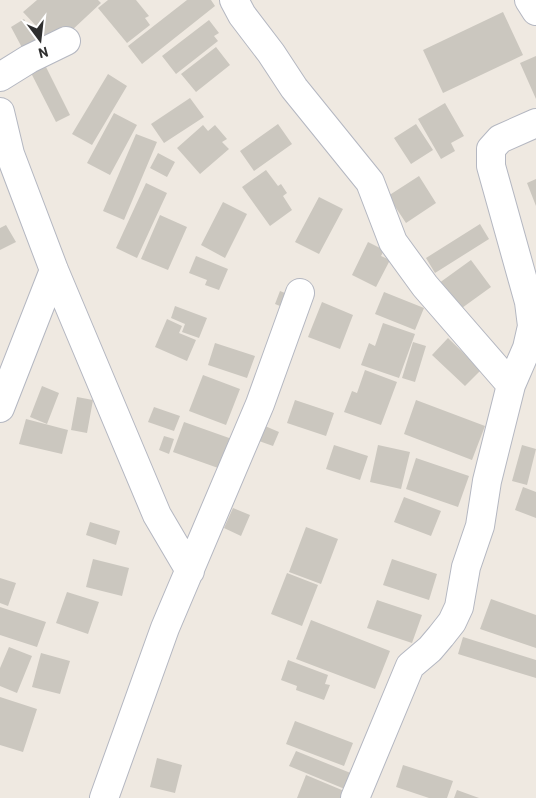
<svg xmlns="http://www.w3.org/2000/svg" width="536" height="798" font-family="Barlow,sans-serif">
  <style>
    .building { fill: #cbc7bf }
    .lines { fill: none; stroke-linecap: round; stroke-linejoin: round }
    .minor-casing { stroke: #b4b7c1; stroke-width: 30 }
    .minor { stroke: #fff; stroke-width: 28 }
  </style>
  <rect width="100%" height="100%" fill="#efe9e1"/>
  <path class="building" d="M37 0H98L101 3 55 46 23 12Z
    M108 0H136L149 16 145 18 150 25 127 43 98 8Z
    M187 0H211L215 6 142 64 128 46Z
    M503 12 523 55 443 93 423 50Z
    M24 19 32 33 37 30 46 47 27 57 11 27Z
    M209 20 219 33 214 36 218 41 176 74 162 56Z
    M216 47 230 65 196 92 181 74Z
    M536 56V99L520 63Z
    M43 61 70 115 56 122 29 69Z
    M108 74 127 86 92 145 72 134Z
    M190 98 204 117 164 143 151 124Z
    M445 103 464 136 451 143 455 151 441 159 418 119Z
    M114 113 137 125 110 175 87 163Z
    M278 124 292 144 254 171 240 151Z
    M416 124 433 150 411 164 394 138Z
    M203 125 208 131 215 125 227 139 222 142 229 149 200 174 177 148Z
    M136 134 157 142 124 220 103 211Z
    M158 153 175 162 167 177 150 168Z
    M266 170 278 186 281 184 287 193 283 196 292 210 270 226 242 187Z
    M419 176 436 203 406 223 388 196Z
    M536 179V206L527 183Z
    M146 183 167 193 137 258 116 248Z
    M319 197 343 209 319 254 295 242Z
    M223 202 247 214 225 258 201 245Z
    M160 215 187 227 168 270 141 259Z
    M480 224 489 239 435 273 426 258Z
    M6 225 16 242 0 250V228Z
    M368 242 384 250 381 256 390 260 376 287 352 275Z
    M196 256 228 269 219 290 205 285 207 280 189 273Z
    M471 260 491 287 455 313 435 286Z
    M280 291 295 297 290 310 275 304Z
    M384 292 424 308 415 330 375 314Z
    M322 302 353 315 340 349 308 337Z
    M175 306 207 318 199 338 182 332 185 324 171 318Z
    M167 319 182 326 179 333 196 340 187 361 155 347Z
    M383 323 415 334 399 378 361 365 369 343 375 346Z
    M448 338 481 370 465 386 432 355Z
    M413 342 426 346 415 382 402 378Z
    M215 343 255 356 247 378 208 365Z
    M365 370 397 382 381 425 344 412 352 391 357 393Z
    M203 375 240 389 226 425 189 411Z
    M42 386 59 393 47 424 30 417Z
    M77 397 93 400 87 433 71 430Z
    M295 400 334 413 326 436 287 423Z
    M416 400 485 426 472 460 404 434Z
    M154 407 180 416 174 431 148 422Z
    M26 419 68 430 62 454 19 444Z
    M184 422 232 439 221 469 173 452Z
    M265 426 279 432 273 446 259 441Z
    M164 436 174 439 169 454 159 450Z
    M334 445 368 456 360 480 326 469Z
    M378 445 410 452 401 489 370 482Z
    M522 445 536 449 527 485 512 481Z
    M416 458 469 476 458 507 406 489Z
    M523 487 536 492V518L515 510Z
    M404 497 441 511 431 536 394 522Z
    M233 508 250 515 241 536 224 528Z
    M90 522 120 531 116 545 86 535Z
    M306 527 338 539 321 584 289 572Z
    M93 559 129 568 122 596 86 587Z
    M392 559 437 574 429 600 383 585Z
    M287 573 318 585 302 626 271 614Z
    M0 578 16 583 8 606 0 603Z
    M67 592 99 602 88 634 56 623Z
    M491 599 536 615V648L480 629Z
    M377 600 422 615 412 643 367 628Z
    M0 607 46 622 37 647 0 635Z
    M311 620 390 651 375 689 296 659Z
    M463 637 536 660V678L458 654Z
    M9 647 32 656 17 693 0 686V668Z
    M41 653 70 661 60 694 32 687Z
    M288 660 328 675 325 684 330 685 324 700 296 690 297 686 281 680Z
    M0 697 37 709 23 752 0 745Z
    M295 721 353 743 344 766 286 744Z
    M296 751 358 776 352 792 289 766Z
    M157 758 182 765 175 793 150 787Z
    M403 765 453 781 447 798H429L396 787Z
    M306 775 349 793 347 798H297Z
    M457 790 479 798H454Z"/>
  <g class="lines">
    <g class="minor-casing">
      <path id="minor" d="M234 0 242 15 271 53 294 88 370 182 393 242 425 286 511 385 487 481 480 526 466 567 459 607 452 622 441 636 430 649 410 666 355 798
        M529 0 536 11
        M0 77 29 59 66 41
        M0 112 10 154 54 270 157 515 190 571
        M511 385 527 348 532 326 529 302 491 166V149L500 139 536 123
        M0 408 54 270
        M104 798 165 628 260 404 300 293"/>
    </g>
    <use href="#minor" class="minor"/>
  </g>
  <g transform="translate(40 40) rotate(165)" stroke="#ffffff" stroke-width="4" paint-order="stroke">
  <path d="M0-4L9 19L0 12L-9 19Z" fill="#2e2e2e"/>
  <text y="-8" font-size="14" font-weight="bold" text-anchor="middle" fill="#2e2e2e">N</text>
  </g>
</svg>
